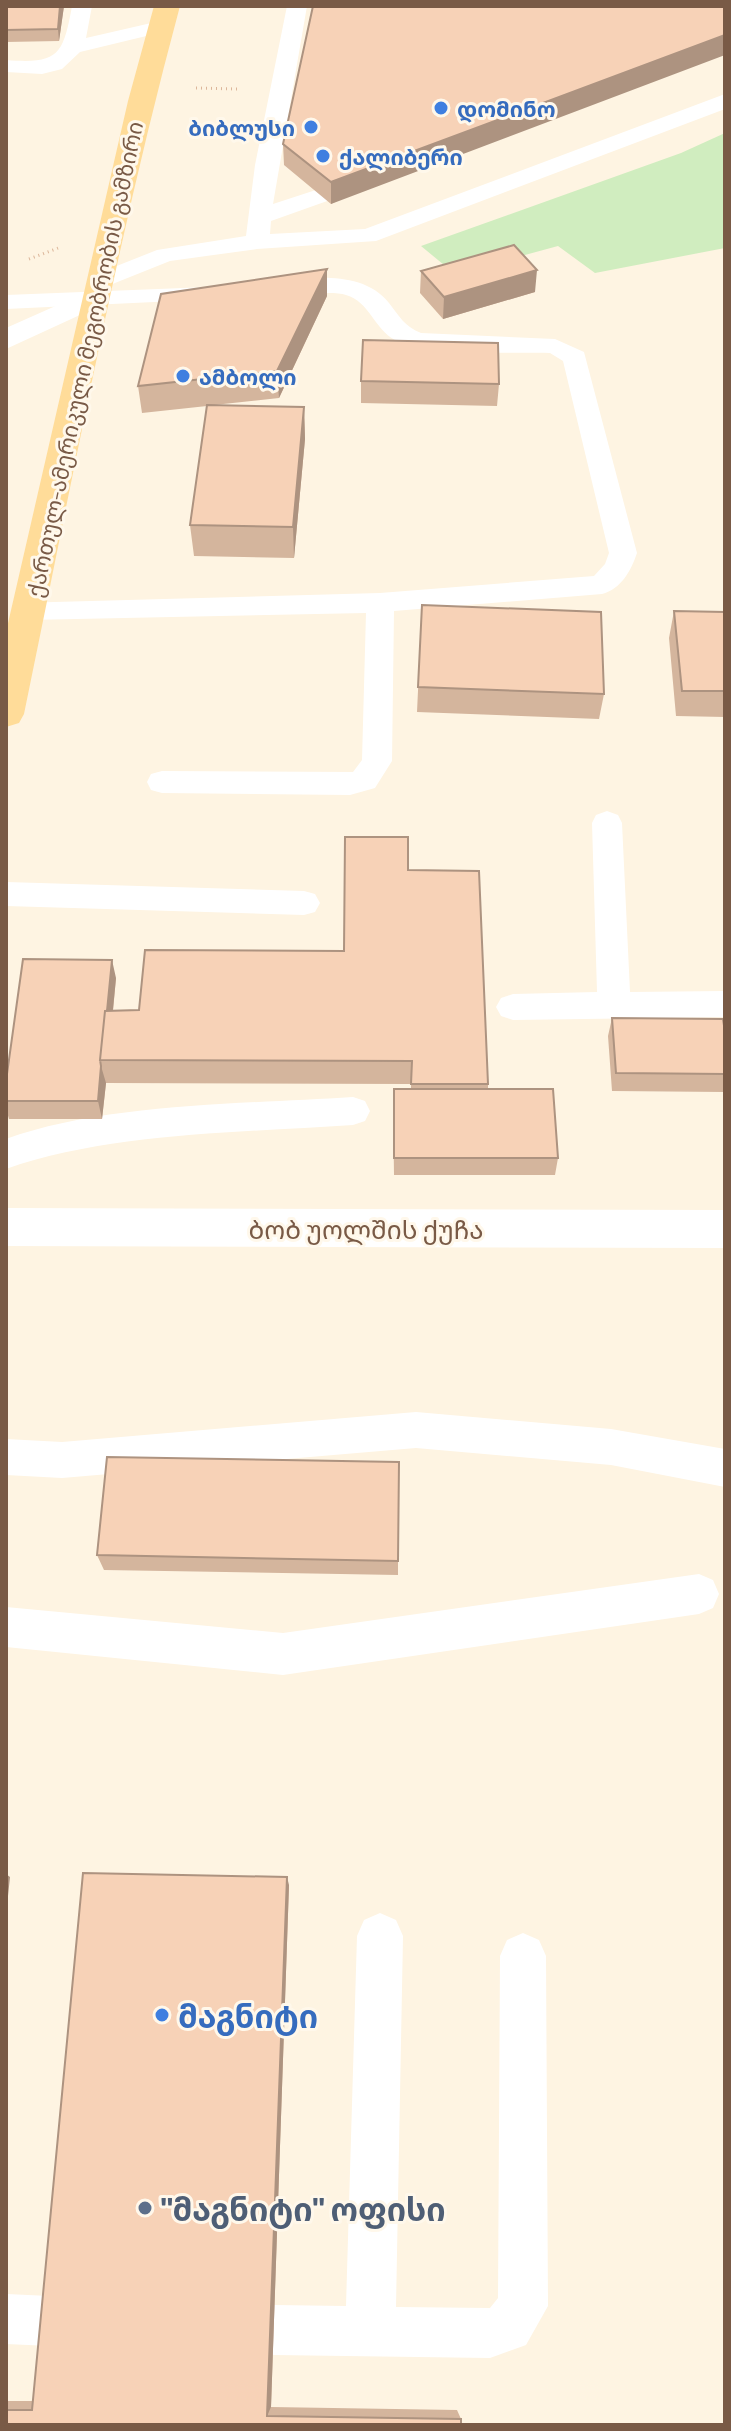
<svg xmlns="http://www.w3.org/2000/svg" width="731" height="2431" font-family="Barlow,'Noto Sans Georgian',sans-serif">
  <style>
    .green { fill: #d0edbf }
    .lines { fill: none; stroke-linecap: round; stroke-linejoin: round }
    .path { stroke: #dcb69a; stroke-width: 3; stroke-dasharray: 1 4; stroke-linecap: butt }
    .lane { fill: #fff; fill-rule: evenodd }
    .secondary { fill: #fff; fill-rule: evenodd }
    .primary { fill: #ffdc99; fill-rule: evenodd }
    .wall { fill: #d4b59d }
    .shaded-wall { fill: #ad9380 }
    .building { fill: #f7d2b7; stroke: #ad9380; stroke-width: 2 }
    .shop-dot { fill: #3f7fe0; stroke: #fff8eb; stroke-width: 3 }
    .service-dot { fill: #5c6f8a; stroke: #fff8eb; stroke-width: 3 }
    .labels { text-anchor: middle; dominant-baseline: central; stroke-width: 6; stroke-linejoin: round; paint-order: stroke }
    .far-shop-label { font-size: 22px; font-weight: bold; fill: #366cbe; stroke: #fff8eb; text-anchor: start }
    .far-street-label { font-size: 22px; fill: #795a46; stroke: #fff8eb }
    .street-label { font-size: 26px; fill: #795a46; stroke: #fff8eb }
    .near-shop-label { font-size: 32px; font-weight: bold; fill: #366cbe; stroke: #fff8eb; text-anchor: start }
    .near-service-label { font-size: 32px; font-weight: bold; fill: #4e5e75; stroke: #fff8eb; text-anchor: start }
  </style>
  <rect width="100%" height="100%" fill="#fef4e2"/>
  <path class="green" d="M725 133V248L595 273 558 246 455 274 421 246 681 153Z"/>
  <g class="lines">
    <path class="path" d="M196 88 237 89
      M29 259 61 247"/>
    <path class="lane" d="M72 6H92L86 38 160 21 170 27 167 31 80 52 62 69 42 74 6 72V60C58 64 63 56 72 6Z
      M287 6H307L273 204 322 188 333 195 330 200 271 221 270 234 365 229 725 94V109L376 241 257 249 170 261 110 285H94L90 280 94 275 157 250 246 236 255 165Z
      M313 278C340 277 371 280 389 303 399 316 405 327 421 333L555 339 584 352 637 553C631 571 621 589 602 594L394 611 392 761 375 788 350 795 162 793 151 790 147 782 151 774 162 771 353 772 362 760 366 613 28 620 18 617 14 610 18 603 380 593 594 576 605 564 609 553 563 361 550 353C511 352 428 356 395 340 374 329 370 302 346 295 326 288 278 302 268 288L280 281Z
      M209 287 221 294 218 299 6 309V295Z
      M607 811 618 815 622 823 630 992 725 991V1017L513 1020 501 1016 496 1007 501 998 513 994 597 992 592 823 596 815Z
      M6 882 304 891 315 894 320 903 315 912 304 915 6 906Z
      M353 1097 365 1101 370 1111 365 1121 353 1125C241 1133 112 1132 6 1169V1139C105 1103 247 1104 353 1097Z
      M416 1412 611 1429 725 1449V1487L611 1465 416 1448 62 1478 6 1475V1439L62 1442Z
      M699 1574 713 1580 719 1594 713 1608 699 1614 283 1675 6 1647V1607L283 1633Z
      M380 1913 396 1920 403 1936 396 2307 490 2308 498 2298 500 1956 507 1940 523 1933 539 1940 546 1956 548 2306 526 2345 490 2358 274 2355 256 2348 249 2330 256 2312 274 2305 346 2306 357 1936 364 1920Z
      M6 2294 50 2296 68 2303 75 2321 68 2339 50 2346 6 2344Z"/>
    <path class="secondary" d="M96 288 106 291 111 297 106 303 6 349V328Z
      M6 1208 725 1210V1248L6 1246Z"/>
    <path class="primary" d="M154 6H180C117 239 73 477 24 714L19 723 6 727V632L128 101Z"/>
  </g>
  <path class="wall" d="M6 6H64L59 41 6 42Z
    M725 6 331 204 284 165 283 144Z
    M327 269V296L279 398 214 405 304 407 305 439 294 558 194 556 190 525 207 406 142 413 138 386Z
    M421 271 535 292 443 319 420 293Z
    M361 381 499 384 497 406 361 403Z
    M422 605 604 694 599 719 417 712Z
    M674 611 725 612V717L676 716 669 638Z
    M408 870 488 1084V1089L558 1158 555 1175H394L393 1107 411 1089V1084L106 1083 102 1119H9L6 1109V1081L116 978 113 1011 139 1010 344 951Z
    M612 1018 725 1032 724 1092 612 1091 608 1036Z
    M97 1555 398 1561V1575L104 1570Z
    M289 1885 271 2407 457 2410 461 2419 6 2425V2401H32Z"/>
  <path class="shaded-wall" d="M60 6H64L59 41 58 29Z
    M725 35V55L331 204V182Z
    M327 269V296L279 398 277 371Z
    M537 270 535 292 443 319 444 297Z
    M304 407 305 439 294 558 293 527Z
    M112 960 116 978 108 1060H102Z
    M101 1066 106 1083 102 1119 98 1101Z
    M6 1874 10 1877 6 1915Z
    M287 1877 289 1885 271 2407 267 2416Z"/>
  <path class="building" d="M6 6H60L58 29 6 30Z
    M313 6H725V35L331 182 283 144Z
    M514 245 537 270 444 297 421 271Z
    M327 269 277 371 138 386 161 294Z
    M363 340 498 343 499 384 361 381Z
    M207 405 304 407 293 527 190 525Z
    M422 605 601 612 604 694 418 687Z
    M674 611 725 612V691H682Z
    M345 837H408V870L479 871 488 1084H411L412 1061 100 1060 105 1011 139 1010 145 950 344 951Z
    M23 959 112 960 107 1011H105L100 1060 101 1066 98 1101H6V1081Z
    M612 1018 723 1019 725 1032V1074L616 1073Z
    M394 1089H553L558 1158H394Z
    M107 1457 399 1462 398 1561 97 1555Z
    M83 1873 287 1877 267 2416 461 2419V2425H6V2410H32Z"/>
  <g class="shop-dot">
    <circle cx="441" cy="108" r="8"/>
    <circle cx="311" cy="127" r="8"/>
    <circle cx="323" cy="156" r="8"/>
    <circle cx="183" cy="376" r="8"/>
    <circle cx="162" cy="2015" r="8"/>
  </g>
  <circle class="service-dot" cx="145" cy="2208" r="8"/>
  <g class="labels">
    <g class="far-shop-label">
      <text x="457" y="108">დომინო</text>
      <text x="295" y="127" text-anchor="end">ბიბლუსი</text>
      <text x="339" y="156">ქალიბერი</text>
      <text x="199" y="376">ამბოლი</text>
    </g>
    <g class="far-street-label">
      <text transform="translate(84 359) rotate(-78)">ქართულ-ამერიკული მეგობრობის გამზირი</text>
    </g>
    <g class="street-label">
      <text x="366" y="1228">ბობ უოლშის ქუჩა</text>
    </g>
    <g class="near-shop-label">
      <text x="178" y="2015">მაგნიტი</text>
    </g>
    <g class="near-service-label">
      <text x="161" y="2208">"მაგნიტი" ოფისი</text>
    </g>
  </g>
  <rect width="731" height="2431" fill="none" stroke="#795a46" stroke-width="16"/>
</svg>
